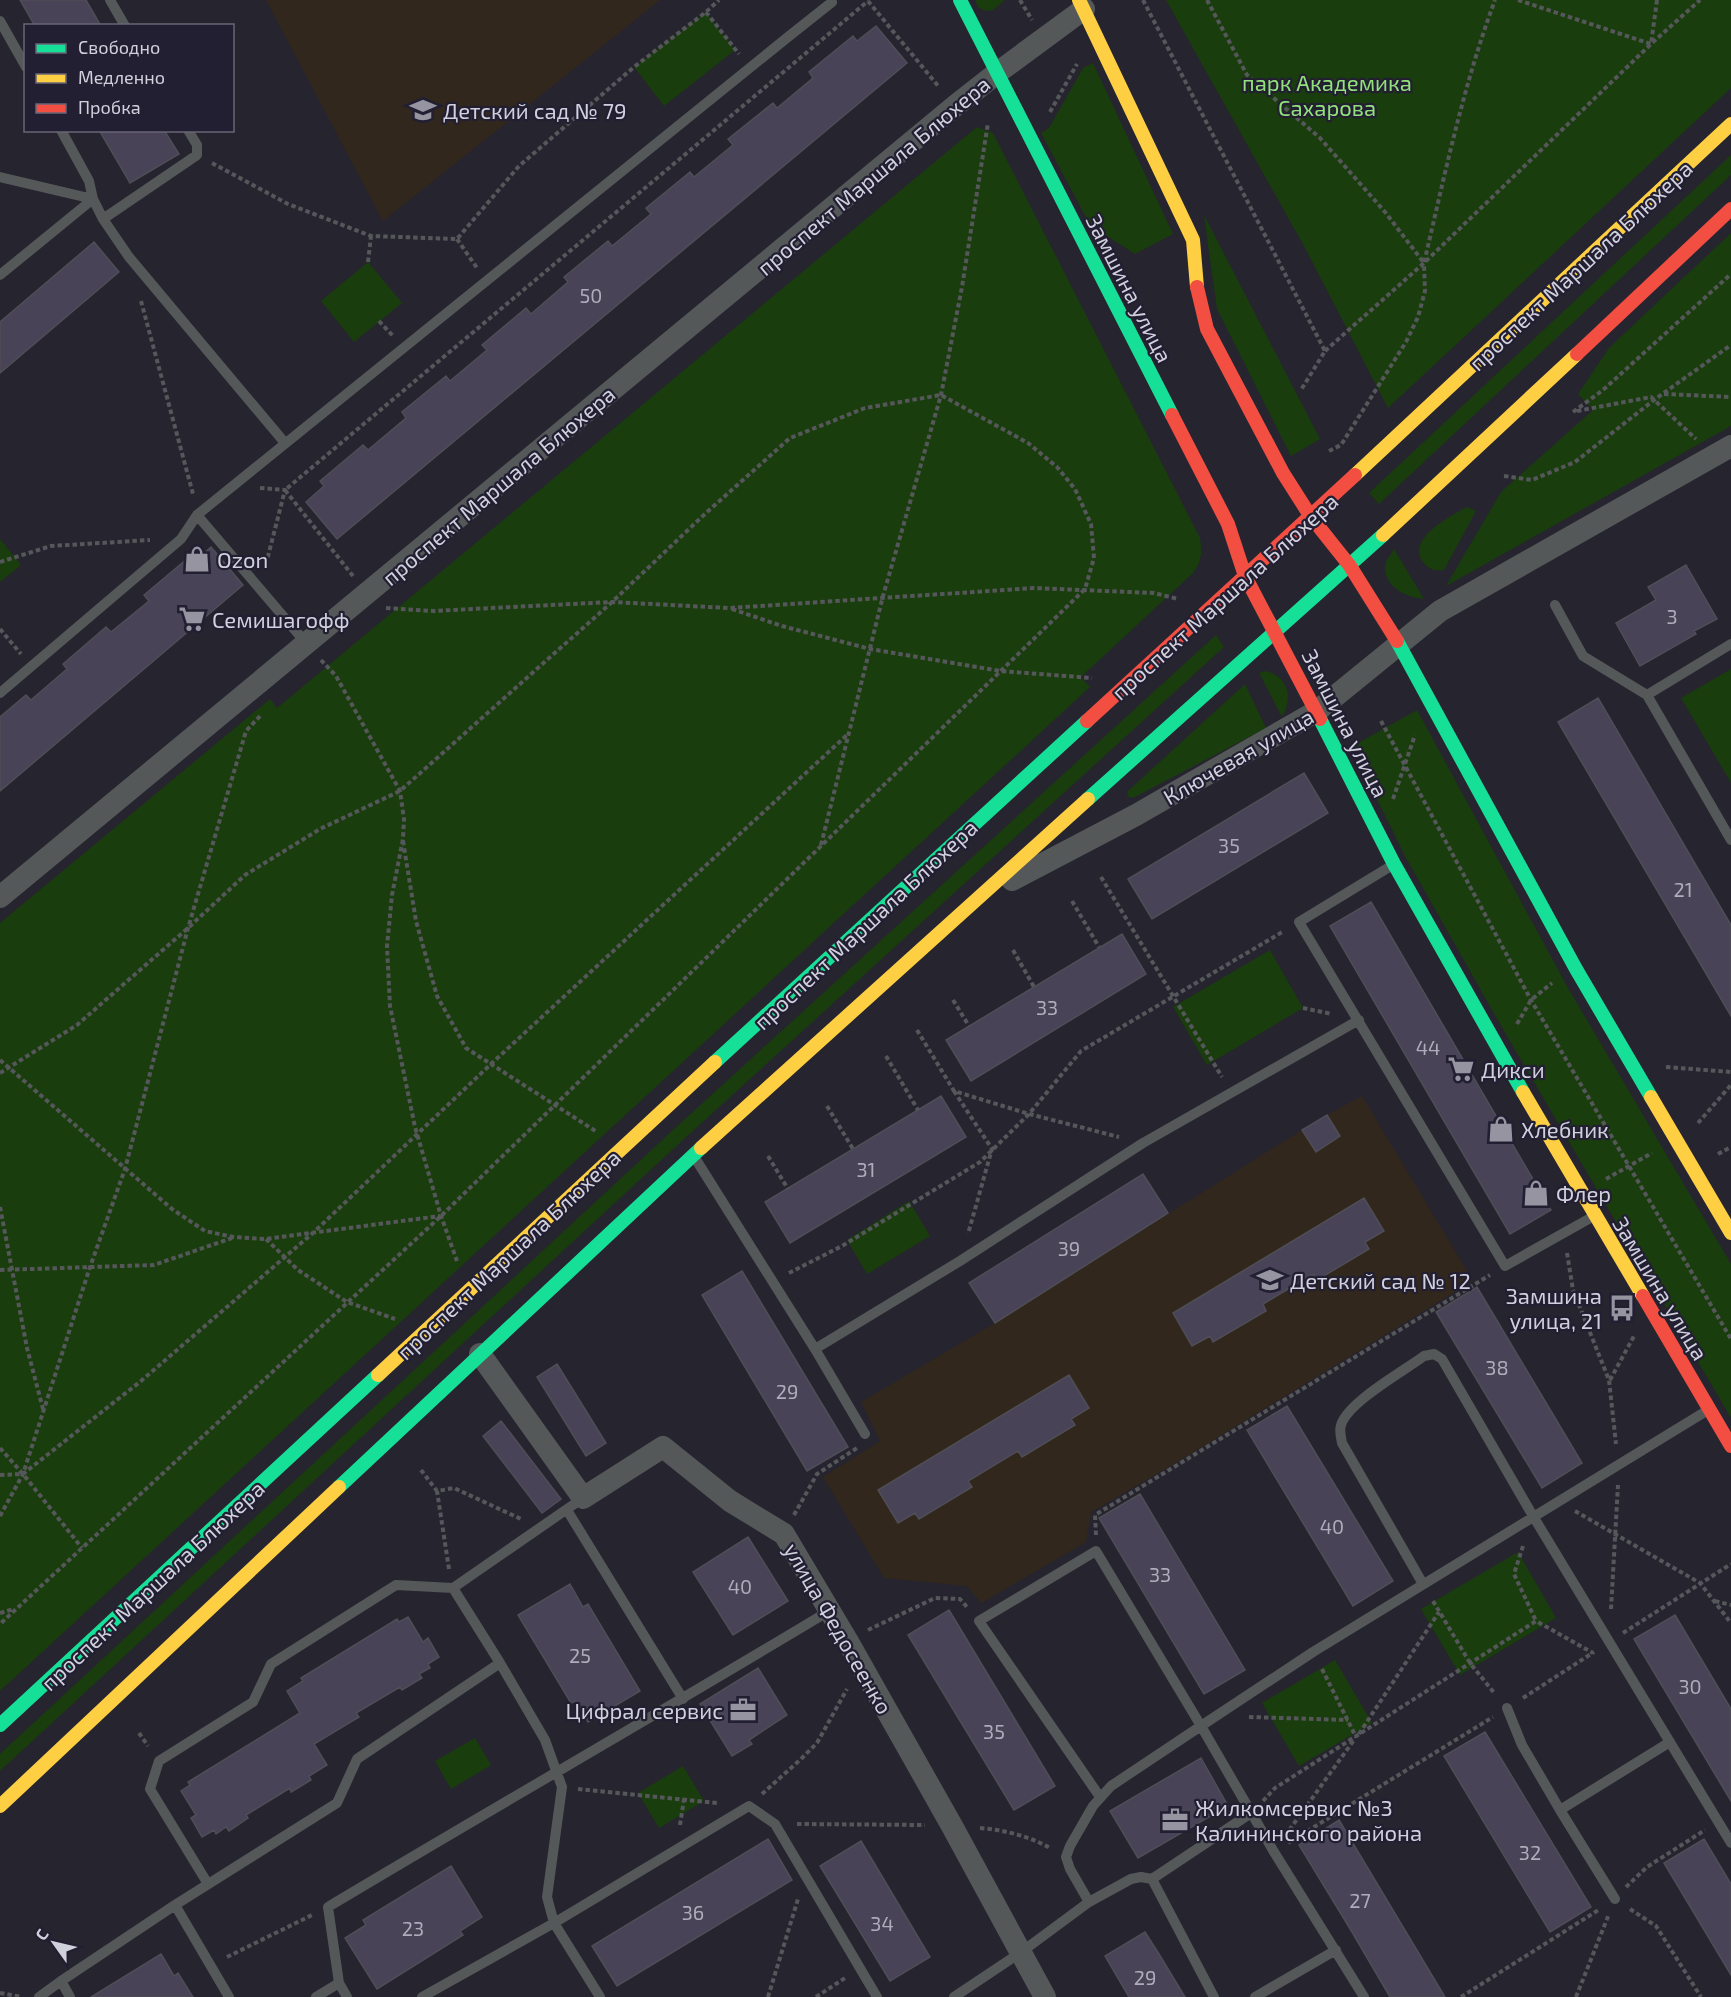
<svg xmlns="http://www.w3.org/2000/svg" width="1731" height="1997" font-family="'Exo 2',sans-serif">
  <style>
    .education { fill: #31271c }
    .green { fill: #1a3d0d }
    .building { fill: #484357; stroke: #4f4e57; stroke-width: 1.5 }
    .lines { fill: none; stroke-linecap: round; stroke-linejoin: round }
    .path { stroke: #55575a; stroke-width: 4; stroke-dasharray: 4.5 3; stroke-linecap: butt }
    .lane { stroke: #545859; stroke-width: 10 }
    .street { stroke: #545859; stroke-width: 22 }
    .fast { stroke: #16e098; stroke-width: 14 }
    .slow { stroke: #ffcf43; stroke-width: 14 }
    .jam { stroke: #f24e42; stroke-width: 14 }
    .labels { text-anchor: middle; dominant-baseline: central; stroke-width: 4.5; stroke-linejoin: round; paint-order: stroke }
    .number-label { font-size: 20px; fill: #afadbc }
    .park-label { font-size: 22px; fill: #93e17b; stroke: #221f33 }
    .poi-label { font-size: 22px; fill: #d1d0dd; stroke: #221f33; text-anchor: start }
    .street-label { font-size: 22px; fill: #d1d0dd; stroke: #221f33 }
  </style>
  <rect width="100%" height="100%" fill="#26242f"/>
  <path class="education" d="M266 0H660L383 221Z
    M1362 1096 1473 1281 1179 1461 1091 1512 1086 1542 981 1603 967 1586 884 1578 823 1477 880 1441 861 1402 995 1323 1302 1130 1316 1151 1340 1136 1327 1115Z"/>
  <path class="green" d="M975 0H1005L993 10 986 11 978 7Z
    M1166 0H1731V88L1388 408 1304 246Z
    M706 12 735 50 664 106 634 67Z
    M1093 63 1173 234 1135 254 1090 225 1041 133 1049 128 1083 68Z
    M977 127 993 133 1200 538C1202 553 1202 561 1193 573L1081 677 1090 687 0 1691V923L270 699 277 708Z
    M1731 155V175L1379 504 1369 493Z
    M1204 215 1320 439 1291 456 1217 309Z
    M1731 233V426L1446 586 1501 492 1593 410 1578 394 1609 348Z
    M368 262 402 303 354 342 321 301Z
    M1467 507 1476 511 1444 570C1435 571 1429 570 1423 562 1406 539 1450 516 1467 507Z
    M0 539 21 565 0 582Z
    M1394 549 1424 599C1406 598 1380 585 1386 562 1388 558 1391 553 1394 549Z
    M1216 635 1224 647 683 1140 0 1771V1754L673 1130Z
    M1731 669V783L1681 698Z
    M1266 671C1289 677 1293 698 1282 717L1259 673Z
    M1245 684 1266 728 1133 798 1127 796 1128 791Z
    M1417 710 1568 988 1731 1264V1418L1504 1031 1406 858 1351 747Z
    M1270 950 1303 1008 1207 1065 1173 1007Z
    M909 1201 930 1236 867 1274 847 1240Z
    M1518 1552 1556 1618 1460 1675 1421 1609Z
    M1335 1660 1372 1723 1299 1766 1262 1703Z
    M475 1738 491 1765 451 1789 435 1761Z
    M683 1766 704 1801 659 1828 638 1793Z"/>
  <path class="building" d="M20 0H86L101 26H35Z
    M876 26 907 63 337 539 306 502 324 486 320 481 363 445 368 450 406 418 402 412 446 376 450 381 487 350 482 345 526 308 531 314 568 282 564 277 608 241 612 246 651 214 646 208 690 172 694 177 733 145 728 139 773 103 777 108 813 78 809 72 853 36 857 41Z
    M99 130H164L179 154 130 183Z
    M94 242 119 272 0 373V322Z
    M211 547 243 585 0 791V717L26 695 31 700 67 669 63 664 106 627 111 632 149 601 144 595 188 558 192 564Z
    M1686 565 1717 619 1694 631 1696 634 1640 666 1616 623 1656 600 1648 587Z
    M1598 698 1731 925V1016L1558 722Z
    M1304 773 1328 813 1152 919 1128 879Z
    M1371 902 1551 1210 1510 1234 1330 926Z
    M1122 934 1146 974 971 1081 946 1040Z
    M941 1096 966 1137 790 1243 765 1202Z
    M1327 1115 1340 1136 1316 1152 1302 1130Z
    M1143 1174 1168 1213 995 1323 969 1283Z
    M1364 1198 1384 1231 1365 1242 1369 1249 1317 1280 1313 1274 1263 1304 1266 1311 1213 1342 1210 1336 1192 1346 1173 1313Z
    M742 1271 848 1447 807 1471 702 1295Z
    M1477 1287 1582 1463 1542 1488 1436 1312Z
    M557 1364 606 1443 586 1456 537 1377Z
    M1069 1375 1089 1408 1071 1419 1075 1425 1022 1457 1018 1451 968 1481 972 1487 919 1519 915 1513 898 1523 878 1490Z
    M1287 1406 1393 1581 1353 1606 1247 1430Z
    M501 1421 561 1499 542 1513 483 1436Z
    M1140 1494 1245 1670 1204 1694 1099 1518Z
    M748 1537 788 1601 733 1635 693 1572Z
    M570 1584 583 1607 588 1604 640 1691 588 1722 576 1701 571 1703 518 1615Z
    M949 1610 1055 1786 1014 1810 908 1635Z
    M1675 1615 1731 1709V1801L1634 1639Z
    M408 1617 423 1642 428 1638 439 1657 428 1664 430 1668 419 1674 422 1678 402 1690 400 1687 356 1713 359 1717 314 1744 327 1765 309 1776 311 1780 291 1792 290 1788 272 1799 246 1815 248 1818 229 1831 226 1827 216 1834 214 1830 202 1837 191 1818 196 1815 181 1791 190 1785 188 1782 300 1713 287 1691 303 1681 301 1678 397 1619 399 1622Z
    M758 1668 787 1715 749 1740 752 1744 732 1756 700 1704Z
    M1485 1732 1591 1907 1550 1932 1444 1756Z
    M1201 1758 1228 1806 1138 1858 1110 1811Z
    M1339 1820 1445 1997H1390L1352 1932 1299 1845Z
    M768 1839 792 1880 617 1986 592 1946Z
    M1704 1839 1731 1884V1975L1664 1863Z
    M861 1841 930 1957 890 1981 820 1866Z
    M451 1866 482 1917 460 1931 463 1935 377 1989 345 1938 366 1925 363 1920Z
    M1145 1932 1159 1954 1185 1997H1129L1105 1956Z
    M161 1954 174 1976 178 1973 193 1997H91Z"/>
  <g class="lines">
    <path class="path" d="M1020 0 1032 20
      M1143 0 1325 351 1301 390
      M1207 0 1247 75 1320 138 1385 212 1424 263C1445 174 1463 86 1495 0
      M1518 0 1651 44 1657 0
      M868 1 939 87
      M706 12 739 54
      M1050 112 1077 64
      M212 163 288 204 371 236 457 239 519 166 634 67 706 12 719 0
      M457 239 477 268
      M368 262 371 236
      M141 301 193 494
      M379 321 393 336
      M1325 351 1424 263 1651 44 1700 0
      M1664 394 1731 397
      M1577 411 1651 397 1696 439
      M1573 412 1603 390 1731 274
      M1329 451 1341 445 1406 342 1418 317 1425 291 1424 264
      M1504 476 1532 480 1575 462 1654 400 1731 345
      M260 488 285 490 265 568
      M0 562 51 546 150 540
      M353 576 285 490 868 1
      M386 608 433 611 612 602 729 608 1034 588 1154 593 1178 599
      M732 609 782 626 870 649 1000 671 1092 678
      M0 629 21 654
      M321 660 336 676 400 791 404 819 403 839 392 895 387 946 390 1006 415 1127 441 1216 457 1261
      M1381 721 1531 1000 1731 1339
      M1393 799 1415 735
      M403 841 416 921 437 996 466 1048 597 1132
      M821 845 883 596 941 395 962 287 988 123
      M1101 877 1222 1077
      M1072 901 1099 947
      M1013 950 1034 987
      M953 1000 969 1026
      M1303 1008 1332 1014
      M1517 1024 1531 1000 1552 983
      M917 1030 954 1091 1029 1114 1119 1137
      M886 1056 918 1110
      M0 1060 172 1209 205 1231 233 1237 265 1239 440 1216
      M1666 1067 1731 1072
      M0 1073 77 1025 188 928 245 875 320 829 400 791 612 602 707 512 790 438 865 408 941 395 1028 443 1057 467 1075 489 1091 524 1094 558 1085 589 441 1216 0 1624
      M954 1091 992 1149 968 1234
      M827 1106 853 1149
      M1698 1123 1731 1085
      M1718 1154 1731 1147
      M768 1156 788 1189
      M1606 1179 1652 1153
      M0 1207 27 1348 43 1409
      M266 1239 298 1270 347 1302 395 1319
      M1567 1253 1573 1290 1609 1380 1616 1444
      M0 1270 154 1265 232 1238
      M789 1273 842 1246 980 1162 1029 1114 1081 1051 1284 931
      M1610 1380 1634 1336
      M0 1448 23 1474 82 1548
      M421 1470 437 1491
      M0 1475 23 1474 141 1381 314 1232 491 1064 848 734
      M1575 1511 1700 1583 1731 1623
      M794 1515 817 1474 857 1448
      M0 1516 23 1474 90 1267 125 1169 188 928 246 731 260 716
      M1096 1535 1095 1515 1490 1275
      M1523 1546 1514 1574 1536 1621
      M449 1569 437 1491 454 1488 521 1519
      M1433 1601 1470 1663 1495 1694
      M1715 1601 1731 1605
      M1611 1609 1618 1485
      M0 1613 14 1609
      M868 1630 935 1598 960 1599 967 1607
      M1623 1633 1731 1564
      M1322 1669 1356 1737
      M1523 1698 1594 1652
      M1249 1717 1348 1720
      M139 1733 148 1746
      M1359 1734 1439 1612
      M578 1789 717 1803
      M762 1794 802 1758 817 1743 847 1689
      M1263 1801 1275 1788 1536 1621 1593 1653
      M797 1824 925 1825
      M680 1825 684 1799
      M980 1828C1004 1830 1029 1836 1050 1848
      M1285 1836 1354 1740
      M1288 1843 1493 1717
      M1626 1887 1647 1867 1705 1830
      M1630 1909 1656 1926 1701 1997
      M227 1957 312 1915
      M0 1993 22 1997
      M768 1997 798 1899
      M816 1997 845 1978
      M1461 1997 1600 1909
      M1576 1997 1609 1914"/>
    <path class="lane" d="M110 0 125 26
      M0 21 26 67
      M61 130 89 181 93 199 103 219 129 257 285 443
      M0 177 93 199
      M103 219 197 155V145L188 130
      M0 275 93 199
      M197 515 306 643
      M1555 605 1583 656 1647 695 1731 644
      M0 693 181 539 197 515 788 37 832 2 831 0
      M1647 695 1731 840
      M1391 866 1299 922 1505 1266 1594 1216
      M695 1158 815 1349 865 1434
      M815 1349 960 1261 1143 1143 1359 1020
      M567 1510 683 1699
      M1423 1584 1342 1443C1341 1437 1339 1431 1341 1425 1348 1402 1404 1371 1424 1356L1434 1354 1442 1359 1533 1516 1731 1843
      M453 1588 500 1663 545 1740 562 1787 547 1897 554 1923 600 1997
      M1507 1708 1522 1745 1560 1810 1670 1742
      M1560 1810 1615 1899
      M1152 1879 1214 1997
      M208 1884 150 1789 159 1761 253 1702 271 1664 396 1585 453 1588 583 1498
      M1089 1902 1070 1869 1066 1857 1070 1846 1093 1806 1111 1786 1201 1726 1096 1551 979 1621 1100 1797
      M175 1905 229 1997
      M339 1983 347 1997
      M39 1997 61 1981
      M70 1997 61 1981 175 1905 337 1803 357 1759 500 1663
      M316 1997 339 1983 328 1907C495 1807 663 1711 829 1611
      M422 1997 554 1923 749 1806 775 1824 877 1997
      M954 1997 1020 1953 1089 1902 1131 1879 1141 1877 1152 1879 1251 1813
      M1255 1997 1336 1950
      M1364 1997 1274 1852 1201 1726 1313 1652 1708 1410"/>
    <path class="street" d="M1012 880 1136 815 1317 711 1440 611 1731 446
      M0 897 955 106 997 73 1084 9
      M480 1354 583 1498 663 1447 730 1501 784 1534 847 1640 952 1826 1045 1997"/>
    <path class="fast" d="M960 0 1172 415
      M1397 641 1576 969 1651 1097
      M1320 719 1394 864 1523 1092
      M1088 799 1383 535
      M715 1062 1087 721
      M339 1487 701 1148
      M0 1725 378 1375"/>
    <path class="slow" d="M1079 0 1193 240 1197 287
      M1355 475 1731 124
      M1383 535 1577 354
      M1523 1092 1643 1296
      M1651 1097 1731 1233
      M701 1148 1088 799
      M378 1375 715 1062
      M0 1806 339 1487"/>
    <path class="jam" d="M1197 287 1207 329 1283 473 1311 517 1350 566 1397 641
      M1577 354 1731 209
      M1172 415 1228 524 1245 576 1320 719
      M1087 721 1355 475
      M1643 1296 1731 1446"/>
  </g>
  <defs>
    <g id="school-bare" transform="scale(2.07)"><path d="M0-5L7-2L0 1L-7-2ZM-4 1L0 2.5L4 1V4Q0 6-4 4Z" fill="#9594a0" stroke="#221f33" stroke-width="2.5" paint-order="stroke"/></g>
    <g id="shop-bare" transform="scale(2.07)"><path d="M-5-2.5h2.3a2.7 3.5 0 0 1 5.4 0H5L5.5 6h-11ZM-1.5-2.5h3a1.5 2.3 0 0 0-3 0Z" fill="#9594a0" stroke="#221f33" stroke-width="2.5" paint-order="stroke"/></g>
    <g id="supermarket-bare" transform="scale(2.07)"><path d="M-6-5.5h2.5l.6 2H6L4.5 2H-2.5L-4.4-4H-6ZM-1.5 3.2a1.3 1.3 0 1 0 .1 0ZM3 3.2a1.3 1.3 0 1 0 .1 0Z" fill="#9594a0" stroke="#221f33" stroke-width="2.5" paint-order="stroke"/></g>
    <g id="bus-bare" transform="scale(2.07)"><path d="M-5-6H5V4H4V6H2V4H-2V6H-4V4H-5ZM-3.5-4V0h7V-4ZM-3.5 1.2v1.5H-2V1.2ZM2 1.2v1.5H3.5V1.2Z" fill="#9594a0" stroke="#221f33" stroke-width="2.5" paint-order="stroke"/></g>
    <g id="office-bare" transform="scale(2.07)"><path d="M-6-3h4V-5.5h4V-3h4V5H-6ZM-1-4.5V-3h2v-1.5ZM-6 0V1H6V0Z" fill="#9594a0" stroke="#221f33" stroke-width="2.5" paint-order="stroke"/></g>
  </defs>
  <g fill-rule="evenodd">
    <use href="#school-bare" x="423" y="110"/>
    <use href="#shop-bare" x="197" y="559"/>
    <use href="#supermarket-bare" x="192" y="619"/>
    <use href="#supermarket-bare" x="1461" y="1069"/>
    <use href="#shop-bare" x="1501" y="1129"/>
    <use href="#shop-bare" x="1536" y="1193"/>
    <use href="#school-bare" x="1270" y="1280"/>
    <use href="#bus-bare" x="1622" y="1308"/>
    <use href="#office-bare" x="743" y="1710"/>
    <use href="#office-bare" x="1175" y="1820"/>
  </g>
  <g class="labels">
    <g class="number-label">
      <text x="591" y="295">50</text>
      <text x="1672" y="616">3</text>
      <text x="1229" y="845">35</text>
      <text x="1683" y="889">21</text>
      <text x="1047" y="1007">33</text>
      <text x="1428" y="1047">44</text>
      <text x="866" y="1169">31</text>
      <text x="1069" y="1248">39</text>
      <text x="1497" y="1367">38</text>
      <text x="787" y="1391">29</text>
      <text x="1332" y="1526">40</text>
      <text x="1160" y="1574">33</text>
      <text x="740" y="1586">40</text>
      <text x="580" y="1655">25</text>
      <text x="1690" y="1686">30</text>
      <text x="994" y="1731">35</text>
      <text x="1530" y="1852">32</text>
      <text x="1360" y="1900">27</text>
      <text x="693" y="1912">36</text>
      <text x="882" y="1923">34</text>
      <text x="413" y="1928">23</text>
      <text x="1145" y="1977">29</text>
    </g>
    <g class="park-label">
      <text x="1327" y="82">парк Академика<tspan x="1327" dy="25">Сахарова</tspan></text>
    </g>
    <g class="poi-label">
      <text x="443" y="110">Детский сад № 79</text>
      <text x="217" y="559">Ozon</text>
      <text x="212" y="619">Семишагофф</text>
      <text x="1481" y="1069">Дикси</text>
      <text x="1521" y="1129">Хлебник</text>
      <text x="1556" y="1193">Флер</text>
      <text x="1290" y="1280">Детский сад № 12</text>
      <text x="1602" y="1295" text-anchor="end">Замшина<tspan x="1602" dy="25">улица, 21</tspan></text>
      <text x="723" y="1710" text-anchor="end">Цифрал сервис</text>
      <text x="1195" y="1807">Жилкомсервис №3<tspan x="1195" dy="25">Калининского района</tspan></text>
    </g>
    <g class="street-label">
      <text transform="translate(873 175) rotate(-40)">проспект Маршала Блюхера</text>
      <text transform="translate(1580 265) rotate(-43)">проспект Маршала Блюхера</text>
      <text transform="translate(1130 288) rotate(63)">Замшина улица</text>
      <text transform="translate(498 485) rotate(-40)">проспект Маршала Блюхера</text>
      <text transform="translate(1224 596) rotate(-42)">проспект Маршала Блюхера</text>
      <text transform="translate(1346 723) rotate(63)">Замшина улица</text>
      <text transform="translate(1238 756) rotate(-30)">Ключевая улица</text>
      <text transform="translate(865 924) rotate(-43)">проспект Маршала Блюхера</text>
      <text transform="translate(508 1254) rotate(-43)">проспект Маршала Блюхера</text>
      <text transform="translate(1661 1288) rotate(59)">Замшина улица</text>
      <text transform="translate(152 1585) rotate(-43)">проспект Маршала Блюхера</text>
      <text transform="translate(839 1628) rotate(60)">улица Федосеенко</text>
    </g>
  </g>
  <rect x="24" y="24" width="210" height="108" fill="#221f33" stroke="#686677" stroke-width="1.5"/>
  <rect x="36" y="44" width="30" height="9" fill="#16e098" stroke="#686677" stroke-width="1.5"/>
  <text x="78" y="54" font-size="18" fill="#d1d0dd">Свободно</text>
  <rect x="36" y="74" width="30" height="9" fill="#ffcf43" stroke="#686677" stroke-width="1.5"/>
  <text x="78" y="84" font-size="18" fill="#d1d0dd">Медленно</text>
  <rect x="36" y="104" width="30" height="9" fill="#f24e42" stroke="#686677" stroke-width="1.5"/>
  <text x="78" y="114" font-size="18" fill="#d1d0dd">Пробка</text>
  <g transform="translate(54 1943) rotate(304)" stroke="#221f33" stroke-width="4.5" paint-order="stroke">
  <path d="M0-4.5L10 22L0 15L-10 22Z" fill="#d1d0dd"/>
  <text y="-9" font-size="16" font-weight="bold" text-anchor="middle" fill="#d1d0dd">С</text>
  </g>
</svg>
